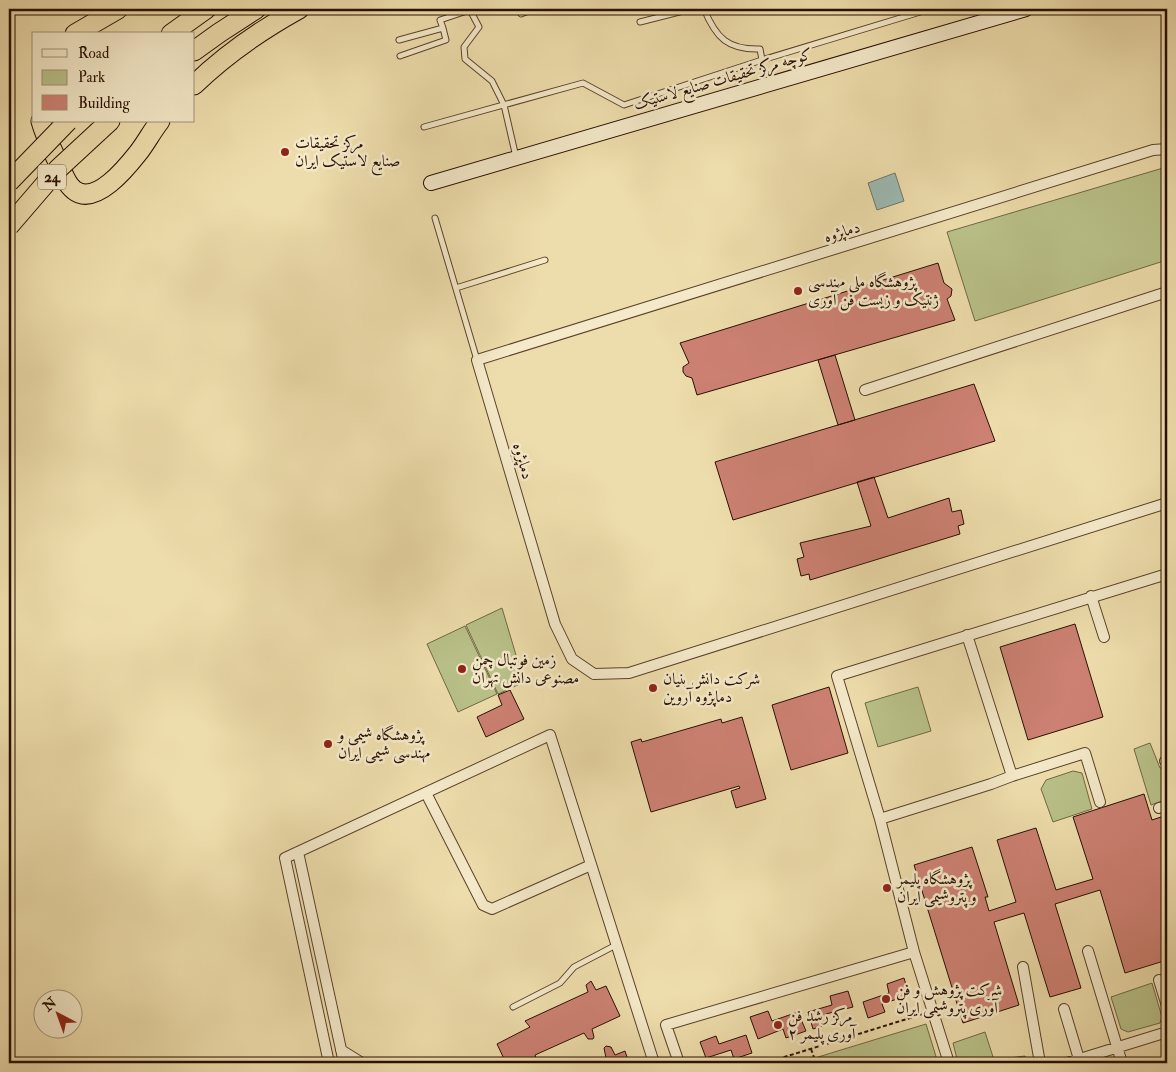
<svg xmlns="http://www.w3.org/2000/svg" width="1176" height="1072" font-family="'IM FELL Double Pica',Amiri,serif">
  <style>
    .green { fill: #b9c189; stroke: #706844 }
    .water { fill: #9cbab3; stroke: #6e766b }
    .building { fill: #cd8173; stroke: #280f00 }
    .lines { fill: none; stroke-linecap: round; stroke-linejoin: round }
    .lane-casing { stroke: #5a422b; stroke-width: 7 }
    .street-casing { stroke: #5a422b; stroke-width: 12 }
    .secondary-casing { stroke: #280f00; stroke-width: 16 }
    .highway-casing { stroke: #280f00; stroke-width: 21 }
    .path { stroke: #280f00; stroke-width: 2; stroke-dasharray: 4 2.5; stroke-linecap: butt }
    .lane { stroke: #f4e9c9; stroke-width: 5 }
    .street { stroke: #f4e9c9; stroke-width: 10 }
    .secondary { stroke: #f4e9c9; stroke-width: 14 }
    .highway { stroke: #eeddac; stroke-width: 19 }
    .highway-bridge-casing { stroke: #280f00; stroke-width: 21; stroke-linecap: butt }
    .highway-bridge { stroke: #eeddac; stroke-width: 19 }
    .poi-dot { fill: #8f2418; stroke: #f4e9c9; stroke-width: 2 }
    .labels { text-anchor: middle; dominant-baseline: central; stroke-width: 5; stroke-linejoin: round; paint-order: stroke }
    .shield { fill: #f4e9c9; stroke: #65503c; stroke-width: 1 }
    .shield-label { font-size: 15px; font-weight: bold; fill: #280f00 }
    .street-label { font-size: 16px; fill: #280f00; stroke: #f4e9c9 }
    .poi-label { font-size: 16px; fill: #280f00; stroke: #f4e9c9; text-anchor: start }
  </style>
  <rect width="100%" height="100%" fill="#eeddac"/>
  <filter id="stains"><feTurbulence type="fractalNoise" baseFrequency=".004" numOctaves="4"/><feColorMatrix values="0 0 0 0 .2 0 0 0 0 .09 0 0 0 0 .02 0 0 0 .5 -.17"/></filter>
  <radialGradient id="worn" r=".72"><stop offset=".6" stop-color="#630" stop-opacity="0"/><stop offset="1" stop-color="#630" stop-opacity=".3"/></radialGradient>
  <path class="green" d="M1163 168H1167V260L975 321 947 232Z
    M502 608 524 682 498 694 466 625Z
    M465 626 497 694 458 712 427 644Z
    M918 687 931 731 878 747 865 703Z
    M1150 743 1160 768 1167 767V799L1151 805 1134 749Z
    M1073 771 1082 773 1092 809 1053 822 1041 789 1046 780Z
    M1152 983 1162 1017 1160 1023 1128 1032 1121 1029 1111 997Z
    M926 1024 938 1063H820L818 1057Z
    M985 1032 994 1060 1025 1056 1026 1063H958L953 1043Z"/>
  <path class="water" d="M895 173 904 201 877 210 868 183Z"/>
  <path class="building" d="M938 263 944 283 952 289 951 296 947 299 955 320 697 395 692 378 686 376 683 372V367L689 363 680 343Z
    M835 355 855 420 838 425 818 360Z
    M974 384 995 441 733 520 715 462Z
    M874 477 888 518 949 498 952 512 961 510 964 524 958 526 960 534 810 580 809 574 801 576 797 559 804 557 800 543 871 526 857 482Z
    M1075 624 1103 717 1028 740 1000 647Z
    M829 687 848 753 791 770 772 705Z
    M510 690 524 719 486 737 477 717 502 705 498 695Z
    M742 717 766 799 736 808 731 791 740 788 739 786 651 812 631 742 641 739 642 742 721 719 722 723Z
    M1144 794 1152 820 1167 815V960L1125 973 1100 890 1055 904 1081 988 1050 997 1024 913 994 922 1019 1005 963 1023 914 865 972 847 988 897H985L989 911 1016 902 997 840 1036 828 1056 890 1093 879 1073 817Z
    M904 978 909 995 882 1004 885 1012 868 1018 863 1002 889 993 887 984Z
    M591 981 596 990 606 986 620 1016 592 1029 594 1037 593 1039H588L584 1033 535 1055 538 1063H506L497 1044 530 1027 525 1021 588 992 586 985Z
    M848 991 853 1007 826 1014 829 1024 813 1029 808 1012 832 1005 830 996Z
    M768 1011 772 1021 798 1012 806 1031 786 1038 783 1029 758 1039 750 1017Z
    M746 1035 752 1053 734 1059 731 1050 706 1058 700 1042 716 1036 719 1044Z
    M606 1046 611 1047 615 1055 625 1051 629 1063H594L606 1058 604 1048Z"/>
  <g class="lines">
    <g class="lane-casing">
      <path id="lane" d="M475 9 470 10 479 27 464 47 465 59 492 81 504 105 516 157
        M518 9 521 14 534 9
        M704 9C716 38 728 50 760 49L762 60
        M640 22 691 9
        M399 40 443 28 440 20 470 10
        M400 56 446 40 443 28
        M424 127 583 83 624 105 630 103 762 60 930 9
        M435 218 477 360
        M456 288 545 260
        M513 1007 560 983 574 967 616 945"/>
    </g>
    <g class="street-casing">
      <path id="street" d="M1167 149 1153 150 477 360 555 624 572 659 594 674 629 673 1167 503
        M865 390 1167 292
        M1091 596 1104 637
        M967 635 1012 776 1085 753 1100 802
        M1165 761 1167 760
        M426 793 483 905 492 909 591 865
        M1159 808 1167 806
        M880 819 991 784 1012 776
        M298 852 344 1063
        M1088 951 1122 1063
        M914 952 949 1063
        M1023 967 1040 1063
        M1159 980 1167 1006
        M1064 1009 1079 1059
        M341 1050 362 1063
        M329 1063 285 858 550 735 654 1063
        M679 1063 666 1025 914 952 880 819 837 676 1167 574
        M1067 1063 1167 1032"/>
    </g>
    <g class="secondary-casing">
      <path id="secondary" d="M431 183 1026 9"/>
    </g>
    <g class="highway-casing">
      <path id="highway" d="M75 34 118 9
        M171 34 206 9
        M194 51 219 33 256 9
        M194 85C225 55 261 30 299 9
        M41 121C45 136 52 150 59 164 63 173 66 184 74 190 95 207 127 167 138 153 146 143 152 131 160 121
        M98 132 110 121"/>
    </g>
    <path class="path" d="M811 1049 816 1063
      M765 1063 923 1014"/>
    <use href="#lane" class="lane"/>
    <use href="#street" class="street"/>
    <use href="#secondary" class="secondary"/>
    <use href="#highway" class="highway"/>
    <g class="highway-bridge-casing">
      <path id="highway-bridge" d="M9 182 68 121
        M9 226 58 169 98 132"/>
    </g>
    <use href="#highway-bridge" class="highway-bridge"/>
  </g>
  <g class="poi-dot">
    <circle cx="285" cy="152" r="5"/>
    <circle cx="798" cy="291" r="5"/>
    <circle cx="462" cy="669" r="5"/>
    <circle cx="653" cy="688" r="5"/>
    <circle cx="328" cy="744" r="5"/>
    <circle cx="887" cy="888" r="5"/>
    <circle cx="886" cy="999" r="5"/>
    <circle cx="778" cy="1025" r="5"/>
  </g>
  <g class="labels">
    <rect class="shield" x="38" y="164.5" width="28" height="25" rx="4"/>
    <g class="shield-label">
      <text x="52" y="177">24</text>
    </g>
    <g class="street-label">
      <text transform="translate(723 79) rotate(-16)">کوچه مرکز تحقیقات صنایع لاستیک</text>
      <text transform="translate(842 232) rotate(-17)">دماپژوه</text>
      <text transform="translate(523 461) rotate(74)">دماپژوه</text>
    </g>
    <g class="poi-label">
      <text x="295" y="143">مرکز تحقیقات<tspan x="295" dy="18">صنایع لاستیک ایران</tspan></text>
      <text x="808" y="282">پژوهشگاه ملی مهندسی<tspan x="808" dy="18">ژنتیک و زیست فن آوری</tspan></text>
      <text x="472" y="660">زمین فوتبال چمن<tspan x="472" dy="18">مصنوعی دانش تهران</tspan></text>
      <text x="663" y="679">شرکت دانش بنیان<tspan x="663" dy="18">دماپژوه آروین</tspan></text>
      <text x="338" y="735">پژوهشگاه شیمی و<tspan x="338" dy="18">مهندسی شیمی ایران</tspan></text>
      <text x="897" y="879">پژوهشگاه پلیمر<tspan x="897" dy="18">و پتروشیمی ایران</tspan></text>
      <text x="896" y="990">شرکت پژوهش و فن<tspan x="896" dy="18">آوری پتروشیمی ایران</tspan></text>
      <text x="788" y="1016">مرکز رشد فن<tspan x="788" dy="18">آوری پلیمر ۲</tspan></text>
    </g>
  </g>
  <rect width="1176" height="1072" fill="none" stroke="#eeddac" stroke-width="30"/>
  <rect x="10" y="10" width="1156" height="1052" fill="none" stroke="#280f00" stroke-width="2.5"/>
  <rect x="15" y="15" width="1146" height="1042" fill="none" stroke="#280f00"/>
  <rect x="32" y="32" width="162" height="90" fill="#f4e9c9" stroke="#a29279"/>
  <rect x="42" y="49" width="25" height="8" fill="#f4e9c9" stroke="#a29279"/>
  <text x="78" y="58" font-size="15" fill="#280f00">Road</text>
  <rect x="42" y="70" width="25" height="15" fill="#b9c189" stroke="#a29279"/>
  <text x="78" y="82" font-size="15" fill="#280f00">Park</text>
  <rect x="42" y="95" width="25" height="15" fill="#cd8173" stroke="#a29279"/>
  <text x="78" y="108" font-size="15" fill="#280f00">Building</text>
  <g transform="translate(58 1014) rotate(319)"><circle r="24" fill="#f4e9c9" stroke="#a29279"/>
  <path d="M0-4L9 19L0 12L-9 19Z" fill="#8f2418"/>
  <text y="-8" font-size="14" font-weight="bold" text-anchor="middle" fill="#280f00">N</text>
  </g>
  <rect width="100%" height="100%" filter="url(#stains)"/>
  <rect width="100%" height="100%" fill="url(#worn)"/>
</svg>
